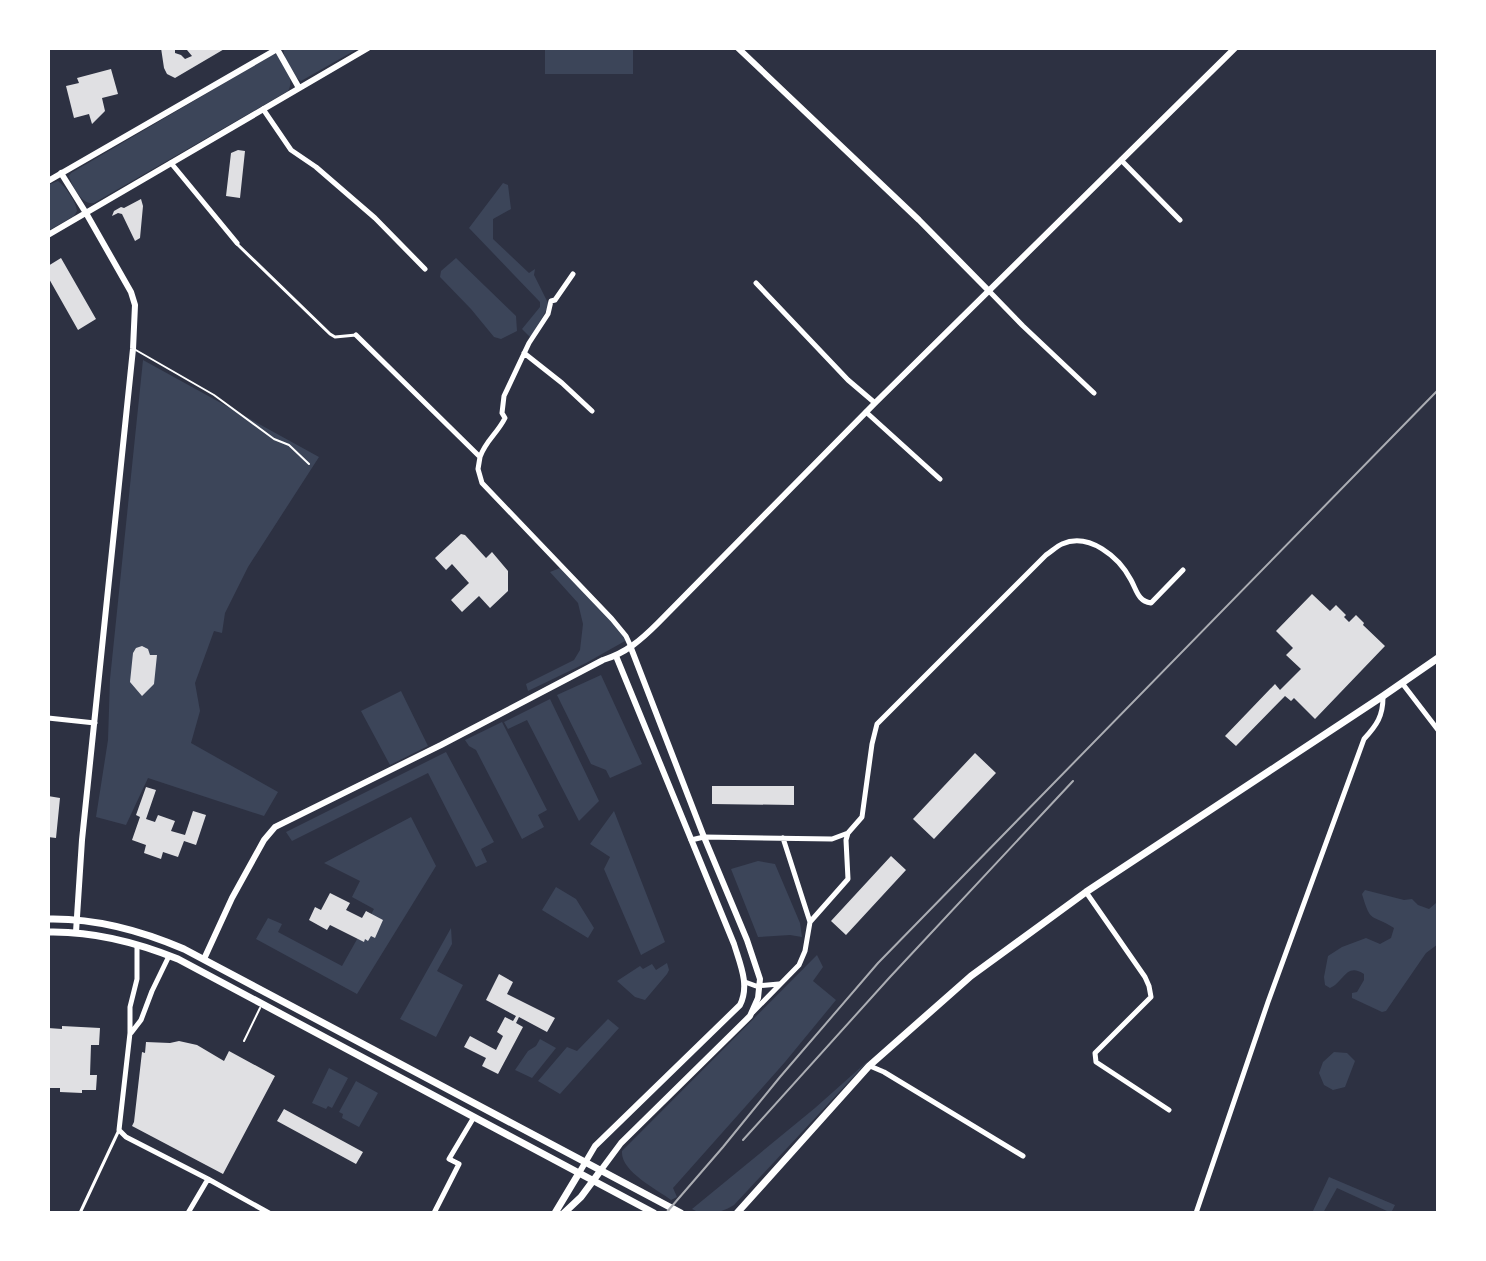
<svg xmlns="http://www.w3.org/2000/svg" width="1486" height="1261" font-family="Merriweather,serif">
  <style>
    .green { fill: #3c4559 }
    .building { fill: #e0e0e3 }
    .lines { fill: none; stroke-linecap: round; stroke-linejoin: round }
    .service { stroke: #fff; stroke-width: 2 }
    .pedestrian { stroke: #fff; stroke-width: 3 }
    .minor { stroke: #fff; stroke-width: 5 }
    .tertiary { stroke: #fff; stroke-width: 6 }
    .secondary { stroke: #fff; stroke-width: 7 }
    .primary { stroke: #fff; stroke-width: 7 }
    .rail { stroke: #abadb3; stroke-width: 2 }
  </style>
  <rect width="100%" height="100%" fill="#2d3142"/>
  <path class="green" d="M284 48H359L301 81C292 76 282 58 284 48Z
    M545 48H633V74H545Z
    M276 54C285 62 295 80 288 91L94 203C82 205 73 188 69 176L71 173 272 55Z
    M58 181C66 187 76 202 77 211L74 216 48 231V185Z
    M503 183 508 185 511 209 493 219V239L529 273 535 269 534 275 549 305 531 338 522 329 540 307V302L469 228Z
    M456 258 516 316 517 331 501 339 494 337 471 309 440 277 441 271Z
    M143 360 319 457 248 567 225 613 222 633 214 631 195 683 200 711 191 743 278 792 264 816 148 778 126 825 96 817 108 740 110 679Z
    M560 568 622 632 626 638 625 641 586 663 528 691 526 684 574 660 580 650 583 624 578 603 550 572Z
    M601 675 642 764 610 778 606 770 591 764 557 695Z
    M401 691 428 746 390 765 361 711Z
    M550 699 599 801 579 821 527 720 508 729 504 722Z
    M502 722 547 810 538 815 544 827 522 839 476 750 469 746 465 740Z
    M446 752 494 842 481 849 487 862 476 867 428 773 292 841 286 832Z
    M614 811 665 942 641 955 604 869 610 857 590 844Z
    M411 817 436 866 357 994 256 939 268 918 282 924 278 932 342 966 374 909 352 897 360 881 324 863Z
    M758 861 775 864 800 923 802 937 790 935 758 937 731 869Z
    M556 887 576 899 594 928 588 938 542 910Z
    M1438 889V944L1426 953 1386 1011 1382 1012 1352 998V993L1357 992 1364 980V974C1346 962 1344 982 1330 988L1325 985 1324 977 1328 956 1342 947 1366 938 1380 944 1391 938 1394 928C1371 913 1371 925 1362 894L1365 890 1404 900 1412 899 1418 905 1429 909 1436 903Z
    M451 928 452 944 437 971 463 985 436 1037 400 1019Z
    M817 955 823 967 813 981 836 1000 785 1062 673 1188 677 1197 671 1200C656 1189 620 1171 622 1151Z
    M667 963 669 970 667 974 645 1000 635 997 617 981 640 966 643 969 652 964 656 970Z
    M608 1019 619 1028 560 1094 538 1081 567 1047 577 1051Z
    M540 1039 556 1048 532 1078 515 1070 528 1051 536 1046Z
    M1334 1052 1347 1053 1355 1061 1345 1087 1333 1090 1324 1085 1319 1073 1323 1062Z
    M869 1060 734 1205C721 1213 706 1217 692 1209L815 1108Z
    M329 1068 348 1078 332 1108 328 1106 326 1109 312 1103Z
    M356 1081 378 1093 359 1127 342 1118 343 1114 339 1112Z
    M1329 1177 1395 1205 1391 1213H1387V1211L1337 1188 1323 1213H1312Z"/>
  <path class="building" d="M161 48H175V53L181 55 185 59 192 56 187 50 190 48H226L175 78 167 74 164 68Z
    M111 69 118 94 102 98 105 111 92 124 89 114 74 118 66 86 79 83 77 78Z
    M238 150 245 151 240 198 226 196 231 153Z
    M141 199 143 206 140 238 135 241 122 214 118 213 112 216 114 211 121 207 124 208Z
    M61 258 96 319 78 330 48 277V266Z
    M461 534 465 535 486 558 492 552 508 571V591L490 608 479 596 462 612 451 600 469 583 452 564 446 570 435 558Z
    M1312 594 1330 611 1336 605 1346 615 1344 617 1349 622 1356 615 1364 623 1363 625 1385 646 1315 719 1294 698 1291 701 1285 696 1236 746 1225 736 1275 684 1280 690 1301 669 1286 655 1293 648 1276 631Z
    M142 646 148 649 150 655H157L154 684 142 696 130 682 133 653 136 648Z
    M975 753 996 773 934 839 913 819Z
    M712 786H794V805L712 804Z
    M146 787 156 790 146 819 155 822 158 815 175 821 171 831 185 835 193 811 206 815 196 845 184 841 178 857 163 852 161 859 144 853 146 845 132 840 140 817 136 815Z
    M48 796 60 798 56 838 48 837Z
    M891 856 906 870 846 935 831 921Z
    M330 893 350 903 346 910 362 918 366 911 383 920 375 938 371 936 368 941 365 939 364 942 330 925 327 930 309 920 315 907 321 910Z
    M499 974 513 982 507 994 555 1018 547 1032 519 1017 516 1023 523 1027 498 1074 482 1066 486 1058 464 1047 470 1036 496 1050 503 1036 497 1032 505 1017 513 1021 516 1016 486 1000Z
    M62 1026 100 1028 99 1045H91L90 1075H97L96 1090H82V1093L60 1092V1088H48V1028L62 1029Z
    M179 1041 197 1045 224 1061 229 1051 275 1076 223 1174 132 1126 134 1122 142 1052 145 1053 146 1042 170 1043Z
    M284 1109 363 1152 356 1164 277 1121Z"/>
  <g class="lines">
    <path class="service" d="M134 349 214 395 274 439 289 445 309 464
      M244 1041 260 1008"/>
    <path class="pedestrian" d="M237 244 330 334 335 337 356 335
      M80 1213 119 1130"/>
    <path class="minor" d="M263 109 291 150 316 167 375 218 425 269
      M1121 160 1180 220
      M171 163 237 243
      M756 283 848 380 875 403
      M989 291 1023 326 1094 393
      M356 335 480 457 478 469 482 483 612 619 626 636 631 647
      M524 353 562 383 592 411
      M866 412 940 479
      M480 457C486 440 497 434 505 418L502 413 504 396 529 343 548 314 551 301 555 300 573 274
      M1402 683 1438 730
      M48 718 95 723
      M848 833 862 817 872 744 877 724 1046 555C1051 552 1057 546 1062 544 1089 532 1119 557 1131 580 1137 591 1138 601 1151 603L1183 570
      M691 840 704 837 832 839 848 833 846 840 848 879 810 922
      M1086 892 1145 977 1149 986 1151 997 1095 1053 1096 1062 1169 1110
      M137 945V979L130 1007V1033L119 1130 126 1137 208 1179 269 1213
      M745 982 756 986 779 984
      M753 1012 799 965 805 951 810 922 783 838
      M131 1033 141 1020 152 991 169 956
      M870 1066 884 1072 1023 1156
      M188 1213 208 1179
      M434 1213 459 1164 449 1159 474 1117
      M1196 1213 1268 1002 1364 739C1377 725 1383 716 1383 697"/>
    <path class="tertiary" d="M738 48 919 220 989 291
      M277 49 299 88
      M61 173 86 213 131 292 135 305 133 349 82 840 76 932
      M48 181 279 48
      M48 235 368 48
      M204 959 232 898 264 840 275 827 441 745 603 660C626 653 641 640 658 623L875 403 1235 48
      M601 1170 621 1143 750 1016 758 998 760 979 747 940 704 837 631 648
      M579 1173 595 1146 740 1005C750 985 740 964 734 944L616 656"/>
    <path class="secondary" d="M555 1213 579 1173
      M564 1213 581 1197 601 1170"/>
    <path class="primary" d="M48 919C96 918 140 930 184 949L681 1213
      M48 932C94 931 136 942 178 959L654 1213
      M737 1213 869 1066 971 976 1086 892 1383 696 1438 658"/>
    <path class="rail" d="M743 1140 890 977 1073 781
      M666 1213 723 1147 780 1077 878 963 1438 390"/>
  </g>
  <rect width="1486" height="1261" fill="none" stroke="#ffffff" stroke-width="100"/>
</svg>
